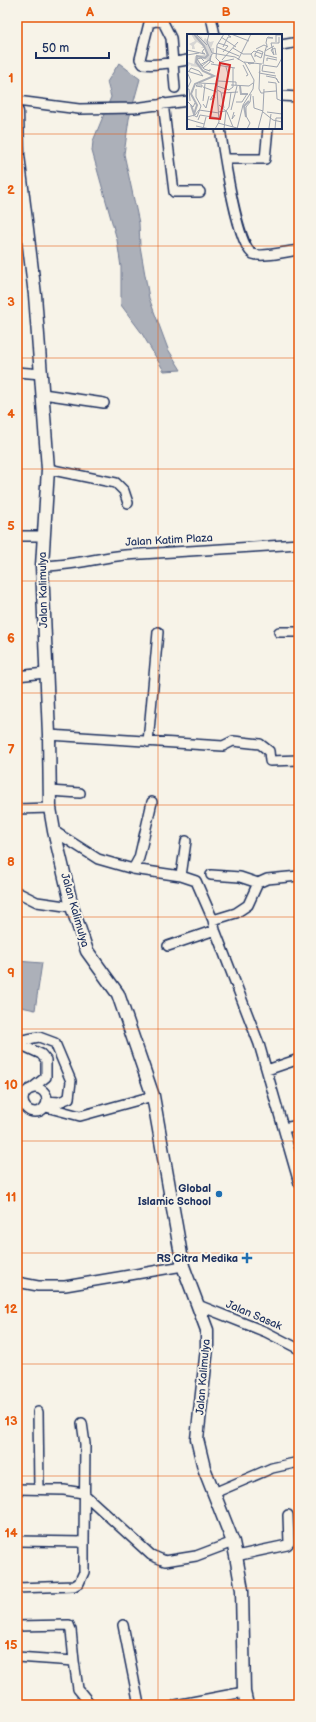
<svg xmlns="http://www.w3.org/2000/svg" width="316" height="1722" font-family="'Balsamiq Sans',sans-serif">
  <style>
    .water { fill: #acb0b9; stroke: #727c95 }
    .lines { fill: none; stroke-linecap: round; stroke-linejoin: round }
    .minor-casing { stroke: #1b2f5e; stroke-width: 12 }
    .tertiary-casing { stroke: #1b2f5e; stroke-width: 15 }
    .minor { stroke: #f7f3e8; stroke-width: 9 }
    .tertiary { stroke: #f7f3e8; stroke-width: 12 }
    .grid { fill: none; stroke: #e8590c; stroke-width: 1; stroke-opacity: 0.55 }
    .poi-dot { fill: #1f6fb2; stroke: #f7f3e8; stroke-width: 1.5 }
    .labels { text-anchor: middle; dominant-baseline: central; stroke-width: 4; stroke-linejoin: round; paint-order: stroke }
    .street-label { font-size: 11px; fill: #1b2f5e; stroke: #f7f3e8 }
    .poi-label { font-size: 11px; font-weight: bold; fill: #1b2f5e; stroke: #f7f3e8; text-anchor: end }
    .inset-river { fill: none; stroke: #acb0b9; stroke-width: 2 }
    .inset-road { fill: none; stroke: #9fa5b1; stroke-width: 1 }
    .view { fill: #d62828; fill-opacity: 0.15; stroke: #d62828; stroke-width: 2 }
    .inset-edge { fill: none; stroke: #1b2f5e; stroke-width: 2 }
    .neatline { fill: none; stroke: #e8590c; stroke-width: 1.5 }
    .grid-label { font-size: 13px; text-anchor: middle; font-weight: bold; fill: #e8590c }
  </style>
  <rect width="100%" height="100%" fill="#f7f3e8"/>
  <filter id="ink" filterUnits="userSpaceOnUse"><feTurbulence type="fractalNoise" baseFrequency=".025" numOctaves="2"/><feDisplacementMap in="SourceGraphic" scale="8" xChannelSelector="R" yChannelSelector="G"/><feConvolveMatrix kernelMatrix="1 2 1 2 8 2 1 2 1" color-interpolation-filters="sRGB"/></filter>
  <g filter="url(#ink)">
    <path class="water" d="M119 63 140 79 129 119 124 154 139 223 140 246 149 298 168 349 181 370 164 371 141 332 121 305V267L117 240 92 151 93 141 111 97 107 82Z
      M17 961 42 963 35 1010 17 1006Z"/>
    <g class="lines">
      <g class="minor-casing">
        <path id="minor" d="M211 17 215 35
          M281 45 299 42
          M175 88 171 38 163 22 156 21 149 23 140 59 143 64C158 66 173 62 188 60
          M281 96 299 97
          M17 101 79 109 134 108 188 101
          M163 103 174 192H200
          M220 128C223 148 237 247 253 254 263 258 288 251 299 250
          M225 159H265L268 128
          M17 372 41 374
          M43 394 104 403
          M48 469 116 483 124 491 128 503
          M17 536H43
          M42 566C70 566 97 558 125 555L299 544
          M279 632H299
          M17 676 45 673
          M49 735 223 746 233 741 260 744 269 751 270 761 299 760
          M148 742 158 632
          M49 791 80 793
          M17 809 50 808
          M54 831 98 859 133 869 181 876 196 881 213 920 215 930 259 1044 299 1183
          M133 869 139 858 152 802
          M211 875 240 877 258 883
          M181 876 186 841
          M17 892 37 902 72 907
          M213 920 236 913 248 905 258 883 267 879 299 876
          M168 946 215 930
          M17 1041 39 1037 55 1043 71 1081 69 1098 59 1102 47 1101
          M17 1043 41 1054 46 1060V1077L31 1089
          M267 1070 299 1059
          M23 1100a12 12 0 1 1 24 0a12 12 0 1 1-24 0Z
          M46 1107 80 1116 153 1096
          M284 1128 299 1125
          M17 1282 38 1286H65L183 1266
          M198 1305 266 1332 299 1349
          M38 1412 39 1489
          M17 1489 64 1490 83 1493 151 1555 165 1561 196 1556 233 1542
          M214 1493 272 1468 299 1462
          M17 1541 84 1542 85 1444 82 1423
          M236 1556 287 1545 289 1543 288 1515
          M17 1588 74 1586 79 1583 84 1572V1542
          M123 1625 139 1705
          M17 1626 69 1625 71 1630 74 1661
          M17 1657 74 1661 78 1689 91 1705
          M176 1705 244 1692"/>
      </g>
      <g class="tertiary-casing">
        <path id="tertiary" d="M17 112 18 155 35 295 48 469 42 566 49 735 50 808 54 831 72 907 87 951 118 994 153 1096 183 1266 207 1330V1348L197 1439 204 1468 233 1542 236 1556 242 1590 244 1692 247 1705"/>
      </g>
      <use href="#minor" class="minor"/>
      <use href="#tertiary" class="tertiary"/>
    </g>
  </g>
  <path class="grid" d="M158 17V1705M17 134H299M17 246H299M17 358H299M17 469H299M17 581H299M17 693H299M17 805H299M17 917H299M17 1029H299M17 1141H299M17 1253H299M17 1364H299M17 1476H299M17 1588H299"/>
  <g class="poi-dot">
    <circle cx="219" cy="1194" r="4"/>
    <path d="M245 1252h4v4h4v4h-4v4h-4v-4h-4v-4h4z"/>
  </g>
  <g class="labels">
    <g class="street-label">
      <text transform="translate(169 540) rotate(-3)">Jalan Katim Plaza</text>
      <text transform="translate(43 590) rotate(-91)">Jalan Kalimulya</text>
      <text transform="translate(75 910) rotate(74)">Jalan Kalimulya</text>
      <text transform="translate(254 1315) rotate(23)">Jalan Sasak</text>
      <text transform="translate(203 1377) rotate(-85)">Jalan Kalimulya</text>
    </g>
    <g class="poi-label">
      <text x="211" y="1188">Global<tspan x="211" dy="13">Islamic School</tspan></text>
      <text x="238" y="1258">RS Citra Medika</text>
    </g>
  </g>
  <g transform="translate(187 34)">
    <rect width="95" height="95" fill="#f7f3e8"/>
    <path d="M4 0 15 3 16 7 18 4 23 8 27 7 24 14H27V19L21 26 10 24 16 34 4 32 3 30 0 34 1 28 7 30 8 22 20 20 18 14H14L16 12 10 8 7 11 8 15H5V12L2 10 8 7Z" fill="#d7d6d4"/>
    <path class="inset-river" d="M53 52 54 60H61M4 71 7 80 10 71 4 60 8 50 27 42 16 37 9 28 10 22 18 24 21 21 17 12 7 0M59 83 57 72 62 67"/>
    <path class="inset-road" d="M9 0 20 11M22 0 20 8 25 19 48 23 58 29 67 46 66 55 56 71 50 95M44 0 62 7M34 3 49 13M89 8V1H95M31 9 41 12 36 18M30 13 52 22M36 13 41 3H44L41 1M46 14 56 20H64L68 28M69 15 77 11 81 13M0 16 18 20 15 18 17 15M78 17 80 11 79 9 80 4 81 3 86 4H81M64 20 67 17 75 20M0 21 12 19M68 21 74 24 76 18 71 16 68 20V23M78 21 90 24M87 21 84 9H92V3M87 21 84 16 88 14 89 21M35 26 51 8M51 26 64 0M17 27 14 24 10 25 17 35 23 37V35M80 27V24L90 26M33 28 29 24 30 11 37 0M57 28 75 30M61 29H67L62 30ZM24 30 48 34M73 30 72 55 74 59H77M76 30 78 17 87 12M13 31 22 26 25 20M56 31 61 41 59 42M76 31 90 33 95 24M76 31 75 37 88 39M15 32 22 26 27 29M16 34 23 28 24 22M0 37 16 42 12 37 4 34 2 37M73 37 72 39 89 42M0 38 4 47 0 55M79 42 89 44 92 49 89 44M31 47 49 48V51M81 48 89 49 90 65 95 67M12 49 31 50M10 51H15V53L9 52ZM44 51 62 52 66 49M30 52 42 56 46 53V34M16 53 30 58M0 55H2L3 67M39 55 41 40 39 33M30 56 34 58 37 74M77 58 89 57M35 59 51 58M66 62 67 74 76 77M27 64 23 66 26 61 28 64M0 67 6 73 8 69M16 67 18 50M49 68H55L60 60M16 70 19 74 22 62M32 71 40 78 46 93M44 76 50 52M31 78 39 77 42 73 44 58M47 78 45 85 48 81M76 78 86 86 95 88M80 78 95 80M8 82 10 83 14 72 9 63V55M0 83 8 81 12 76 32 79M0 85 17 90M11 86 13 81 31 84M31 89 50 94M9 92 23 95M82 94 84 80M16 95 19 83M28 95 32 88 30 55 33 28 47 25M37 95 39 77M60 95 63 89 59 82V73L63 68 64 60M71 95 76 76 77 55M88 95 89 84H95"/>
    <path class="view" d="M33 29 43 31 33 85 23 84Z"/>
    <rect width="95" height="95" class="inset-edge"/>
  </g>
  <rect width="316" height="1722" fill="none" stroke="#f7f3e8" stroke-width="44"/>
  <path d="M36 52v6h73v-6" fill="none" stroke="#1b2f5e" stroke-width="2"/>
  <text x="42" y="52" font-size="12" fill="#1b2f5e" stroke="#f7f3e8" stroke-width="3" paint-order="stroke">50 m</text>
  <rect x="22" y="22" width="272" height="1678" class="neatline"/>
  <g class="grid-label">
    <text x="90" y="16">A</text>
    <text x="226" y="16">B</text>
    <text x="11" y="82">1</text>
    <text x="11" y="194">2</text>
    <text x="11" y="306">3</text>
    <text x="11" y="418">4</text>
    <text x="11" y="530">5</text>
    <text x="11" y="642">6</text>
    <text x="11" y="754">7</text>
    <text x="11" y="866">8</text>
    <text x="11" y="977">9</text>
    <text x="11" y="1089">10</text>
    <text x="11" y="1201">11</text>
    <text x="11" y="1313">12</text>
    <text x="11" y="1425">13</text>
    <text x="11" y="1537">14</text>
    <text x="11" y="1649">15</text>
  </g>
</svg>
